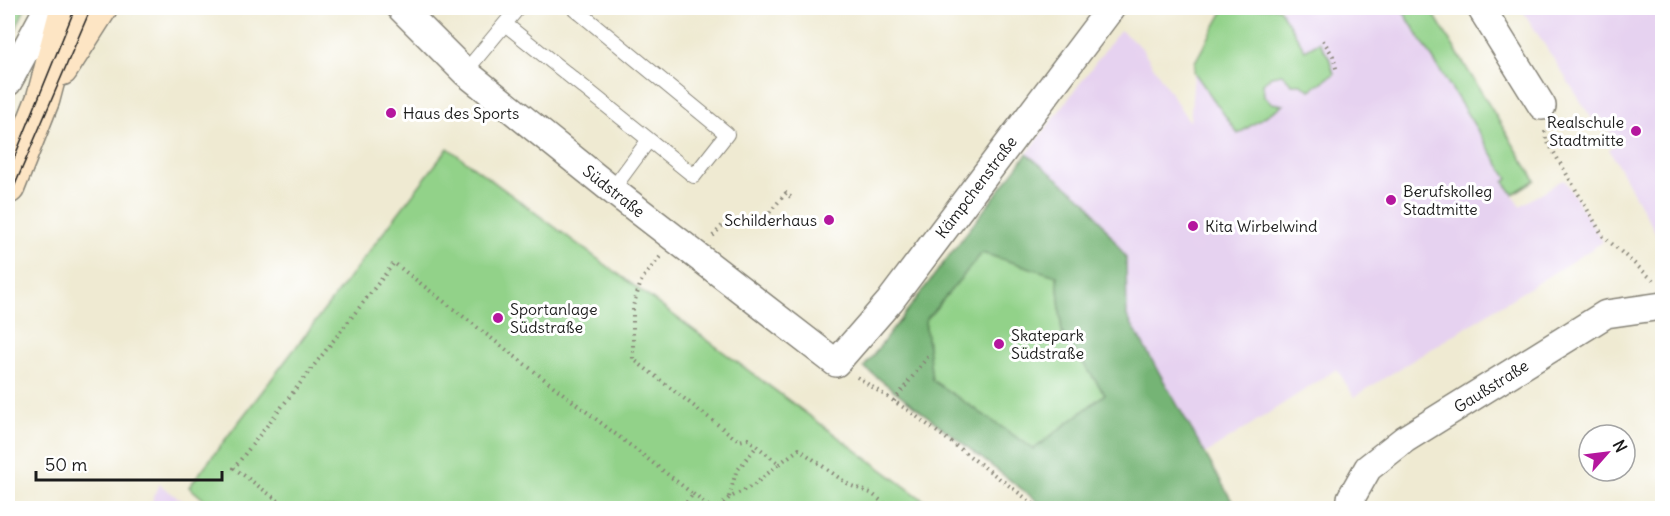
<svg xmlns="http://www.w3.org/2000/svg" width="1670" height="516" font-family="Delius,sans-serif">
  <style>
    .built { fill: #e6d2f0 }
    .green { fill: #92d289; stroke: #577752; stroke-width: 1.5 }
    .forest { fill: #75b475; stroke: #486848; stroke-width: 1.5; fill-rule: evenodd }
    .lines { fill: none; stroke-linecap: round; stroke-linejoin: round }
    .service-casing { stroke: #868377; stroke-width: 16 }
    .minor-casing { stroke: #868377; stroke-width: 30 }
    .secondary-casing { stroke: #868377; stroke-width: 36 }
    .path { stroke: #868377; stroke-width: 4; stroke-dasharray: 1.5 4.5; stroke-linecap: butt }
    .service { stroke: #fff; stroke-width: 14 }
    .minor { stroke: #fff; stroke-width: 27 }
    .secondary { stroke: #fde5c4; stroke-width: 33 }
    .tram { stroke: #1c1c1c; stroke-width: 1.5 }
    .poi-dot { fill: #b5179e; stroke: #fff; stroke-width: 2 }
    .labels { text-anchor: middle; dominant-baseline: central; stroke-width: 6; stroke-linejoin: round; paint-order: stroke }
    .poi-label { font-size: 16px; fill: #1c1c1c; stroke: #fff; text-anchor: start }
    .street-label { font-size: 16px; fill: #1c1c1c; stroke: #fff }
  </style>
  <rect width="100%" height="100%" fill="#fff"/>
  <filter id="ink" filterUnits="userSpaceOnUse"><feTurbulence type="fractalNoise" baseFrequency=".0167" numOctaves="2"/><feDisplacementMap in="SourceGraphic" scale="12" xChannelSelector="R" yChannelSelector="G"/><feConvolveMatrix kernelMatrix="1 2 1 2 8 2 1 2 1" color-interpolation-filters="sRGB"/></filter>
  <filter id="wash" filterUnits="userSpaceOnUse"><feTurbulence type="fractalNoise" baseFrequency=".008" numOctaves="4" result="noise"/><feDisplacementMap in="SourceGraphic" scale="24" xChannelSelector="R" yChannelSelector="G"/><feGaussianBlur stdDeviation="1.35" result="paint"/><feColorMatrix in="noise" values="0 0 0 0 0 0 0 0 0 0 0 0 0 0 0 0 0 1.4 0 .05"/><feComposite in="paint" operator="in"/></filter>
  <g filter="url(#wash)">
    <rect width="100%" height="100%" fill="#efead2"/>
    <path class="built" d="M1225 8H1401L1509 179 1505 182 1520 206 1564 179 1603 242 1354 397 1337 369 1205 454 1127 316 1126 257 1087 202 1027 154 1120 30 1141 47 1190 123 1195 62Z
      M1521 8H1662V244L1609 149 1617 143 1599 115 1592 119Z
      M159 484 192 508H149Z"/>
    <path class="green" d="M8 8H25L8 47Z
      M1225 8H1279L1305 50 1319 42 1329 57 1334 74 1310 90 1301 84H1292L1282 74 1271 76 1263 84 1264 96 1272 103 1283 105 1238 134 1194 72 1195 62Z
      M1401 8H1430L1535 180 1513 194 1504 182 1508 179Z
      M448 148 934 508H214L189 487Z
      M982 253 1057 276 1062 333 1105 394 1034 449 932 380 925 321Z"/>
    <path class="forest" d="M1027 154 1087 202 1126 257 1127 316 1236 508H1046L864 367ZM982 253 1057 276 1062 333 1105 394 1034 449 932 380 925 321Z"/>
  </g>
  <g filter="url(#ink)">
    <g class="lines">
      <g class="service-casing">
        <path id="service" d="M505 24 694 176 727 134 574 8
          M465 72 518 8
          M612 190 648 141"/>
      </g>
      <g class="minor-casing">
        <path id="minor" d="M401 8 465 72 612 190 836 363 890 301 1111 8
          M1481 8 1542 106
          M8 82 48 8
          M1351 508V498L1368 468 1405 439 1606 314 1662 306"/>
      </g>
      <g class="secondary-casing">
        <path id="secondary" d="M61 69 100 8
          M8 187 43 99 67 8"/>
      </g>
      <path class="path" d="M1323 40 1333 56 1337 72
        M1545 131 1546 139 1603 236 1653 280
        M713 236 729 218 758 226 786 193 793 199
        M660 257 642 279 633 306V359L739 441 748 439 779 464 754 485 729 498 719 508
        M857 377 912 413 1039 508
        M894 401 929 355
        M779 464 799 449 849 485 871 493 890 508
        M693 494 711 508
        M729 497 736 472 757 446
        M288 508 234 468 394 263 693 494 682 508
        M1318 508 1327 503"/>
      <use href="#service" class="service"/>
      <use href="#minor" class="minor"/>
      <use href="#secondary" class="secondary"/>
      <path class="tram" d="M8 173 75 8
        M8 201 91 8"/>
    </g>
  </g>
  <g class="poi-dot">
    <circle cx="391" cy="113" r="6"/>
    <circle cx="1636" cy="131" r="6"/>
    <circle cx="1391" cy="200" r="6"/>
    <circle cx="829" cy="220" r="6"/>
    <circle cx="1193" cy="226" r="6"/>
    <circle cx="498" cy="318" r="6"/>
    <circle cx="999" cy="344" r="6"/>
  </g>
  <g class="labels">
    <g class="poi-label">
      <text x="403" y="113">Haus des Sports</text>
      <text x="1624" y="122" text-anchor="end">Realschule<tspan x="1624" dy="18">Stadtmitte</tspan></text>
      <text x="1403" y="191">Berufskolleg<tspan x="1403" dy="18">Stadtmitte</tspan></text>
      <text x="817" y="220" text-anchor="end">Schilderhaus</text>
      <text x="1205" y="226">Kita Wirbelwind</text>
      <text x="510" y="309">Sportanlage<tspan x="510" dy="18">Südstraße</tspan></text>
      <text x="1011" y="335">Skatepark<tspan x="1011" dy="18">Südstraße</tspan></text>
    </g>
    <g class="street-label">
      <text transform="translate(976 187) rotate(-53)">Kämpchenstraße</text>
      <text transform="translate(614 191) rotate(38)">Südstraße</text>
      <text transform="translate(1491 386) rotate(-32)">Gaußstraße</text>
    </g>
  </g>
  <rect width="1670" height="516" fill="none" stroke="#fff" stroke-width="30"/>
  <g transform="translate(1607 453) rotate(62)"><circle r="28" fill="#ffffff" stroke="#a4a4a4" stroke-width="1.5"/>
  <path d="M0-4.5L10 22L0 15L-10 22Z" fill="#b5179e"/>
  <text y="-9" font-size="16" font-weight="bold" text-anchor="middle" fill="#1c1c1c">N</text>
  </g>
  <path d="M36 471v9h186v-9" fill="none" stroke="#1c1c1c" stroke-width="3"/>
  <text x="45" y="471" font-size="18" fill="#1c1c1c" stroke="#ffffff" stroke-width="4.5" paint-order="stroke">50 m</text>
</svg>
